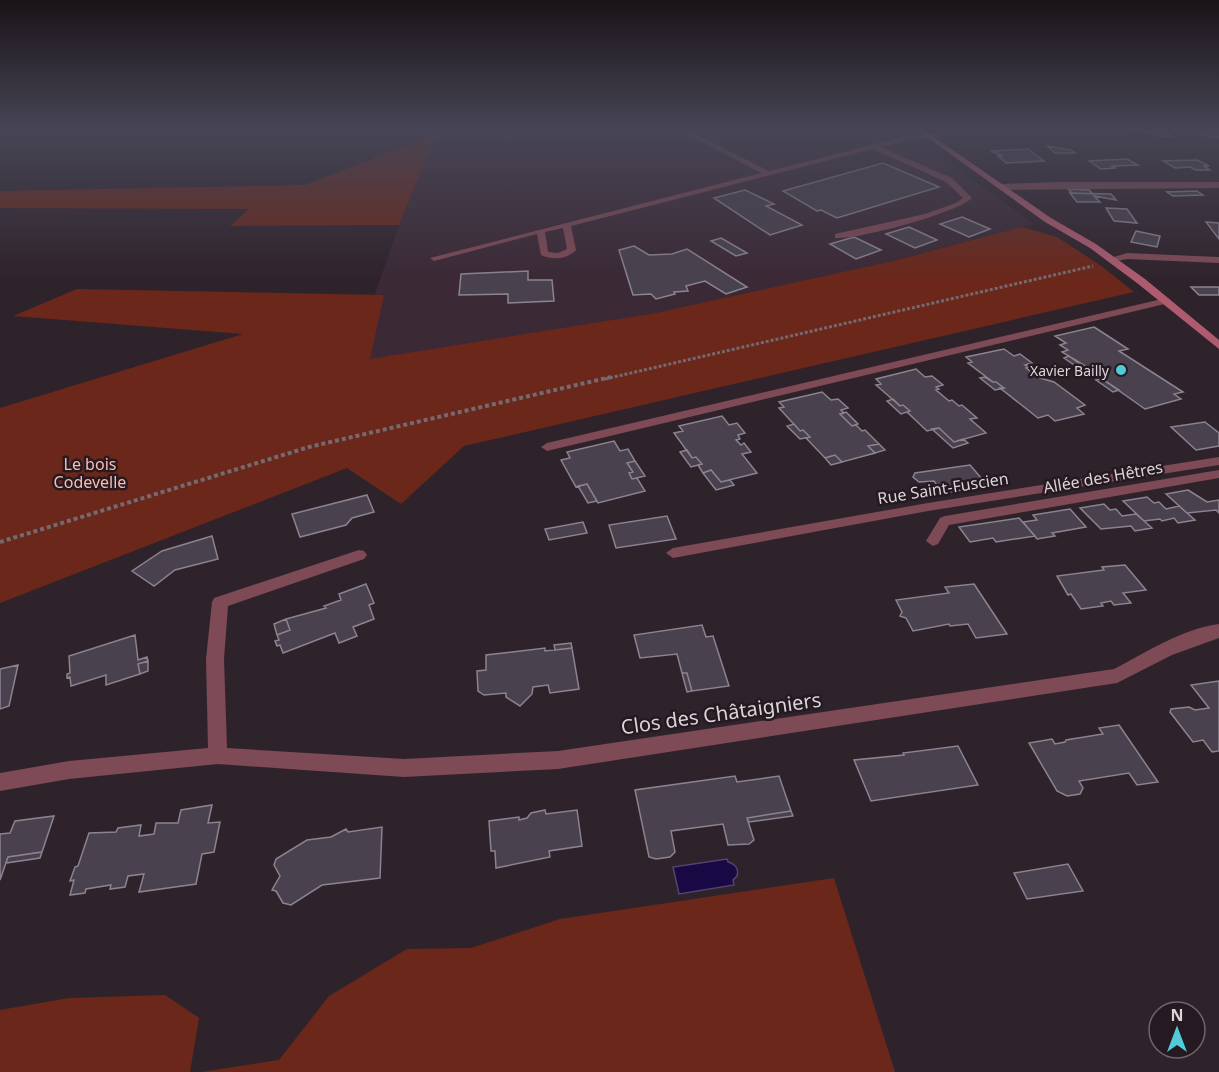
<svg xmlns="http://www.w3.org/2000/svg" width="1219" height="1072" font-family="'Noto Sans',sans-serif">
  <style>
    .built { fill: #3b2935 }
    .green { fill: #6b271a }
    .water { fill: #180843; stroke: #534570; stroke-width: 1.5 }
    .building { fill: #49414d; stroke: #8c8391; stroke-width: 1.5 }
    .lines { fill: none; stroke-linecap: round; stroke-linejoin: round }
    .path-far1 { stroke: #756a71; stroke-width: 3; stroke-dasharray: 3 2; stroke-linecap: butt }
    .path { stroke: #756a71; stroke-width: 4; stroke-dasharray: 4 3; stroke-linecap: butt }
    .service { fill: #7e4a55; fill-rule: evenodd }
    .minor { fill: #7e4a55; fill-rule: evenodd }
    .secondary { fill: #ae5b6f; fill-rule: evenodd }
    .poi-dot { fill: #52cbd9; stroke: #251a21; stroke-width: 2 }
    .labels { text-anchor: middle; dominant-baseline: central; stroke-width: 5; stroke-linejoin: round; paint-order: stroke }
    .far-poi-label { font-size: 14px; fill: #ddd4da; stroke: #251a21; text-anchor: end }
    .park-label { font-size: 16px; fill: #fdbbad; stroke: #251a21 }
    .street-label { font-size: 16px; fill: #ddd4da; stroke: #251a21 }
    .near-street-label { font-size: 20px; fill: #ddd4da; stroke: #251a21 }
  </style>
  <rect width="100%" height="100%" fill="#2f232b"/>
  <path class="built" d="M438 130H904L1034 224 893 261 341 391 399 225Z"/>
  <path class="green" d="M436 134 399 225 230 226 249 209 0 208V191L305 185Z
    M1022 227 1057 237 1100 265 1134 292 464 446 401 504 347 468 0 603V408L243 334 13 316 77 289 384 295 370 359 656 313 893 261Z
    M834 878 895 1072H201L279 1060 329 996 407 949 471 948 560 919Z
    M165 995 199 1018 190 1072H0V1010L69 998Z"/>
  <path class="water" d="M727 859 728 862C735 864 739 869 737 876L733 880 734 885 679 894 673 867Z"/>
  <path class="building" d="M1121 130H1163L1172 136H1156L1150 132Z
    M1201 130H1219V133L1214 132 1213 135 1219 136V138L1200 135Z
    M1047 146 1071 150 1075 153H1055Z
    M1028 149 1044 161 1006 163 998 156H1003L991 151Z
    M1127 159 1138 165 1111 166 1116 168 1101 169 1089 161Z
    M1197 160 1209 166H1204L1210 170H1196L1190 167 1175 168 1163 161Z
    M883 163 939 187 837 218 821 210 817 211 783 191Z
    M1068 189 1089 190 1093 194 1072 193Z
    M745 190 774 204 766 206 802 225 770 235 714 198Z
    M1197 191 1203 195 1173 196 1167 192Z
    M1070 193 1111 194 1116 200 1094 196 1100 202H1077Z
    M1106 208 1127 209 1137 223 1114 221Z
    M962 217 990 229 969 237 940 224Z
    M1206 222 1219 223V239Z
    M909 227 937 240 915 248 886 234Z
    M1136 231 1160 236 1157 247 1131 242Z
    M854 237 881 250 856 259 830 244Z
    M721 238 747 253 736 256 711 241Z
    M634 246 649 255 672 254 687 249 747 287 726 294 705 281 686 286 688 291 674 292 675 294 656 299 651 294 633 295 619 250Z
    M528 271V280H552L554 301 508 303V294L459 295 461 274Z
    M1191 287H1219V295H1199Z
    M1094 327 1128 349 1119 351 1183 392 1174 394 1181 399 1145 409 1094 373H1097L1062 352 1068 350 1060 345 1066 343 1055 336Z
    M1004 349 1014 356 1020 354 1032 363 1025 365 1029 367 1026 368 1040 378 1054 382 1085 405 1077 408 1084 414 1055 421 1048 415 1038 418 1000 388H1004L996 382H993L968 363 972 362 966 357Z
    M1069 356 1085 368 1080 369 1064 358Z
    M916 369 925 377 932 376 943 385 936 387 939 389 936 390 949 401 952 400 959 406 962 405 977 418 970 419 986 433 954 442 939 428 927 431 907 412 910 411 903 405 900 406 876 385 881 384 876 379Z
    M985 377 993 382H996L1004 388 995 390 980 378Z
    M1102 379 1119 390 1113 392 1096 380Z
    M822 392 831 400 838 399 848 408 841 410 844 413 840 414 852 426 856 425 862 431 865 430 879 444 868 446 875 453 842 462 835 455 825 458 806 438 810 437 803 430 800 431 779 408 784 407 779 402Z
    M893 399 900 406 903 405 910 411 901 414 887 401Z
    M846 412 858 424 852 426 840 414Z
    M722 416 729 425 737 423 745 433 738 435 740 439 736 440 741 445 744 443 751 452 742 454 757 473 721 482 711 470 703 473 698 465 702 464 696 457 692 458 674 433 683 431 679 426Z
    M1205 422 1219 433V446L1196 450 1171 427Z
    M794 424 800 431 803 430 810 437 800 439 787 426Z
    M939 428 954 442 963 439 968 443 953 448 932 429Z
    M614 441 620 451 628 449 635 461 627 463 633 472 629 473 632 479 637 478 645 491 598 503 587 484 576 487 561 460 570 458 567 452Z
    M879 444 885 450 875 453 868 446Z
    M687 450 692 458 696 457 702 464 691 467 680 452Z
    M835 455 842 462 831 465 825 458Z
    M635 461 645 476 632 479 629 473 633 472 627 463Z
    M970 465 988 486 943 493 934 481 919 482 913 477 915 473Z
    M711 470 721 482 730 480 734 485 716 490 703 473Z
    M587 484 597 501 588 503 578 486Z
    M1188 490 1207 502 1219 500V513L1216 510 1187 513 1166 494Z
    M367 495 374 512 352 518 346 525 300 537 292 514Z
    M1147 497 1154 503 1159 502 1166 509 1179 506 1195 520 1178 523 1174 518 1162 521 1160 519 1144 521 1123 501Z
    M1104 504 1110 510 1116 509 1122 516 1136 514 1152 528 1135 531 1131 526 1101 529 1080 508Z
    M1070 509 1086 527 1052 533 1055 536 1037 539 1023 522 1037 520 1033 515Z
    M667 516 676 539 616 548 609 525Z
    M1019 518 1035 536 996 542 993 538 970 542 959 527Z
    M583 522 587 533 549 540 545 529Z
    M212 536 218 559 175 570 154 586 132 571 162 551Z
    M1125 565 1146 590 1123 593 1131 603 1114 605 1111 601 1101 603 1103 606 1081 609 1071 594 1068 595 1057 576 1104 570 1102 567Z
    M366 584 374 603 369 605 374 619 353 627 357 636 339 643 335 633 283 653 280 645 277 646 275 641 279 640 277 635 290 630 286 619 326 608 324 606 341 600 339 594Z
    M974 584 1007 634 976 638 968 624 950 626 949 624 913 631 906 618 900 616 902 612 896 600 949 593 945 587Z
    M286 619 290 630 277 635 274 624Z
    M702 625 706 637 713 636 729 686 692 691 687 673H682L677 654 640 658 634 635Z
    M135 635 138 660 147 657 148 661 138 664 140 674 106 685V675L71 686 70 677 67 678V674L70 673 69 656Z
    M571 643 572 648 555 650 554 645Z
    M545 648V651L572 648 579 689 550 693 548 685 533 687 532 694 520 706 506 697V693L484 695 478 691 477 671 486 670V655Z
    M148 661V671L140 674 138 664Z
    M18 665 9 706 0 709V669Z
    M682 673H687L692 691 687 692Z
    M1219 681V751L1212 752 1203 740 1193 742 1170 712 1171 709 1189 707 1195 710 1209 708 1191 685Z
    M1119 725 1158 782 1137 785 1129 773 1079 781 1083 788 1080 794 1067 796 1057 791 1029 743 1052 739 1055 744 1065 742 1066 740 1103 734 1099 728Z
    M958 746 978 785 871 801 854 760 904 755 903 753Z
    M735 776 737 782 779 776 791 811 747 818 754 840 749 844 728 845 723 824 671 831 675 852 670 857 656 859 649 857 635 790Z
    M212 805 208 823 220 822 214 852 202 854 196 884 139 892 144 874 128 876 125 887 110 889 111 885 86 889 85 893 70 895 74 880 70 881 75 867 78 866 89 833 116 832 118 828 141 825 139 836 154 834 156 823H178L181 810Z
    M545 810 546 814 577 810 582 846 549 851 550 857 496 868 495 851H491L489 821 519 817V820L527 818 531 813Z
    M791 811 793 816 749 822 747 818Z
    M54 816 42 852 8 857 0 880V834L10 833 15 821Z
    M382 827 380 878 322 885 291 905 283 903 276 891 272 890 280 876 274 865 276 859 307 840 331 837 346 829 348 832Z
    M42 852 40 858 6 863 8 857Z
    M1068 864 1083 891 1027 899 1014 873Z"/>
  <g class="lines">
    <path class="path-far1" d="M605 379 1093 266"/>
    <path class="path" d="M0 542 309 447 611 377"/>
    <path class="service" d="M679 130H687L769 171 908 136 938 134 940 137 908 140 880 147 952 178 972 198C957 213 857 240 835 238V234L925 214 956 203 963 198 946 182 873 149 571 226 576 250C566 260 553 260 541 255L537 234 434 261 430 258 761 173ZM563 228 567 249 558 253 548 252 545 232Z
      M1127 253 1219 257V263L1127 259 1111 262 1107 259Z
      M1166 298 1169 299V303L547 451 541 447 547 443Z
      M1219 457V465L928 511 673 558 666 553 673 548 928 503Z
      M1219 470V478L949 525 938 544 933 546 926 541 940 518 945 516Z"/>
    <path class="minor" d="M1057 182H1219V188L1002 190 998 187 1002 184Z
      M359 550 364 551 367 555 364 559 228 606 224 659 227 748 404 759 558 751 1114 669C1145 653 1184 628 1219 624V638L1172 655 1117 683 558 769 404 777 218 764 69 779 0 791V773L69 761 208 748 206 659 212 602 214 598Z"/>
    <path class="secondary" d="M917 130H924L1051 218 1096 244 1145 279 1219 340V349L1137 283 1090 248 1045 222Z"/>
  </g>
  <linearGradient id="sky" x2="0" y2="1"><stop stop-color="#1a1318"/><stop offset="0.46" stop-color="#474555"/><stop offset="1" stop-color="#474555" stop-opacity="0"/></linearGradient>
  <rect width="1219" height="280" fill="url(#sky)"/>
  <circle class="poi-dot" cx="1121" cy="370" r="6"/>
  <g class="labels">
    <g class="far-poi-label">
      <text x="1109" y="370">Xavier Bailly</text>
    </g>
    <g class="park-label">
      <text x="90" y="464">Le bois<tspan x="90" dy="18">Codevelle</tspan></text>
    </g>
    <g class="street-label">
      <text transform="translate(1103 477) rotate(-10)">Allée des Hêtres</text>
      <text transform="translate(943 488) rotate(-9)">Rue Saint-Fuscien</text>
    </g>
    <g class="near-street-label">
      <text transform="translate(721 713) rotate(-8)">Clos des Châtaigniers</text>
    </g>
  </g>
  <g transform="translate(1177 1030)"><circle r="28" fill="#251a21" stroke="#6f646b" stroke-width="1.5"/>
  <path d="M0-4.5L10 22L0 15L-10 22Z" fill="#52cbd9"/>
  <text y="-9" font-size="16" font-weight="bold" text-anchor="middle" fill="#ddd4da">N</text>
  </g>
</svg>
